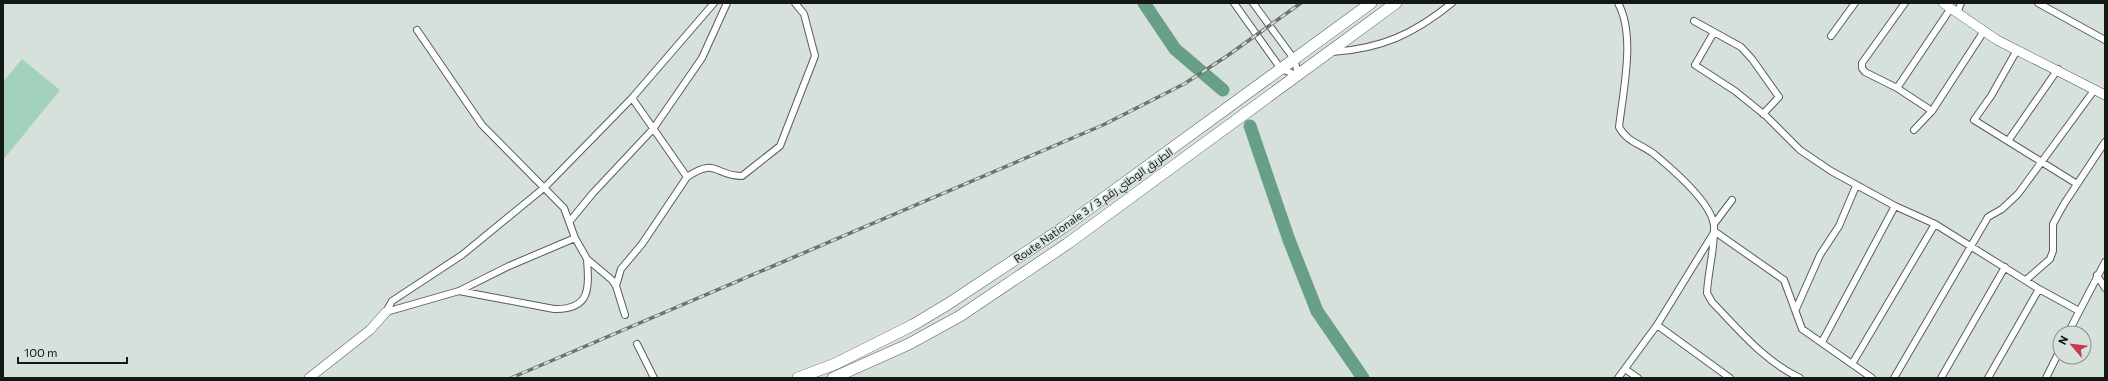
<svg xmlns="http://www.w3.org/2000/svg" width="2108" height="381" font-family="Commissioner,Cairo,sans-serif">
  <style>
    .green { fill: #a2d1bc }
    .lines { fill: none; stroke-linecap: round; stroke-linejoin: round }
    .river { stroke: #689f88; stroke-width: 13 }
    .street-casing { stroke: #565f5b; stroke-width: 8 }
    .secondary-casing { stroke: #565f5b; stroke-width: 10 }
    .highway-casing { stroke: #565f5b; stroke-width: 12 }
    .street { stroke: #fff; stroke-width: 6 }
    .secondary { stroke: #fff; stroke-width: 9 }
    .highway { stroke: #fff; stroke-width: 11 }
    .rail-casing { stroke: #6b726f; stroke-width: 3.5 }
    .rail { stroke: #d6e1dc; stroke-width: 2; stroke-dasharray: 6; stroke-linecap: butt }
    .labels { text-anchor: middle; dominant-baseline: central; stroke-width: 3; stroke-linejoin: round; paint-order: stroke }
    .street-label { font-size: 11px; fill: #141816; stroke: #d6e1dc }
  </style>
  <rect width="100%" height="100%" fill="#d6e1dc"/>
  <path class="green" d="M22 59 60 90 3 160V82Z"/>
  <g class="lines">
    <path class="river" d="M1144 3 1175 49 1223 90
      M1250 126 1289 240 1317 311 1363 378"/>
    <g class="street-casing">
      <path id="street" d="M1234 3 1281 69 1297 75
        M1253 3 1294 59 1299 76
        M1618 3C1636 35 1623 91 1619 127 1627 142 1641 144 1654 154 1671 168 1712 203 1714 226 1715 248 1708 271 1707 293L1712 302C1740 331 1764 361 1800 378
        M1905 3 1862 63V68L1865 72 1897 88 1932 111
        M2038 3 2105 40
        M1957 13 1961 3
        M1694 21 1741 47 1752 59 1779 97 1763 114
        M417 30 482 125 564 208 575 238 587 259 612 280 616 286 625 315
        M1714 32 1695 65 1735 91 1766 116 1800 150 1831 171 1895 206 1935 224 2039 289 2079 311
        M1831 36 1855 3
        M2017 50 1991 96 1974 120 2077 184
        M1332 52C1381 49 1414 34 1452 3
        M1897 88 1951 8
        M632 98 687 177
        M1914 130 1932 111 1984 31
        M2008 141 2058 69
        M570 221 593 193 653 129 702 58 727 3
        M1714 224 1732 200
        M1714 231 1784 280 1802 329 1872 378
        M2097 275 2105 288
        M2026 280 2050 259 2053 251V224L2064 204 2105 142
        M616 286 621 269 642 244 687 177C716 157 715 176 742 176L780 146 815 56 804 14 795 3
        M459 291 554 309C591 310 589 288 587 259
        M1796 309 1820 255 1839 226 1856 186
        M386 312 392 301 462 255 545 187 632 98 714 3
        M386 312 459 291 509 266 575 238
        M1657 325 1730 378
        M2068 333 2105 262
        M1822 342 1895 206
        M637 344 654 378
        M1852 364 1935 224
        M1625 369 1638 378
        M1618 378 1657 325 1713 234
        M1894 378 1988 217 2002 209 2018 194 2095 89
        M1941 378 2005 267
        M1988 378 2039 289
        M2046 378 2060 350"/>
    </g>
    <g class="secondary-casing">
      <path id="secondary" d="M1943 3 1997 40 2105 95
        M309 378 370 330 386 312"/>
    </g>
    <g class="highway-casing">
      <path id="highway" d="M798 378 835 364 913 325 948 304 1064 227 1371 3
        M833 378 909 344 960 316 1067 244 1396 3"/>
    </g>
    <use href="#street" class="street"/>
    <use href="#secondary" class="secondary"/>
    <use href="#highway" class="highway"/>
    <g class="rail-casing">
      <path id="rail" d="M511 378 1103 125 1184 84 1227 56 1301 3"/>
    </g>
    <use href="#rail" class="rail"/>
  </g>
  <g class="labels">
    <g class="street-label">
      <text transform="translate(1093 205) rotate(-35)">Route Nationale 3 / الطريق الوطني رقم 3</text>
    </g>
  </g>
  <rect width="2108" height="381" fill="none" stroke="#141816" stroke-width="8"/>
  <g transform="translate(2072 345) rotate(298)"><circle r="19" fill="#d6e1dc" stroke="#88918d"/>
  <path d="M0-3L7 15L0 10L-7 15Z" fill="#c83850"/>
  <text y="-6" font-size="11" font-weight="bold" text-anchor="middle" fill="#141816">N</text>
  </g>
  <path d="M18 357v6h109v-6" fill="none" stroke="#141816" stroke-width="2"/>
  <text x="24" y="357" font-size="12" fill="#141816" stroke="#d6e1dc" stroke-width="3" paint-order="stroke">100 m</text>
</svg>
